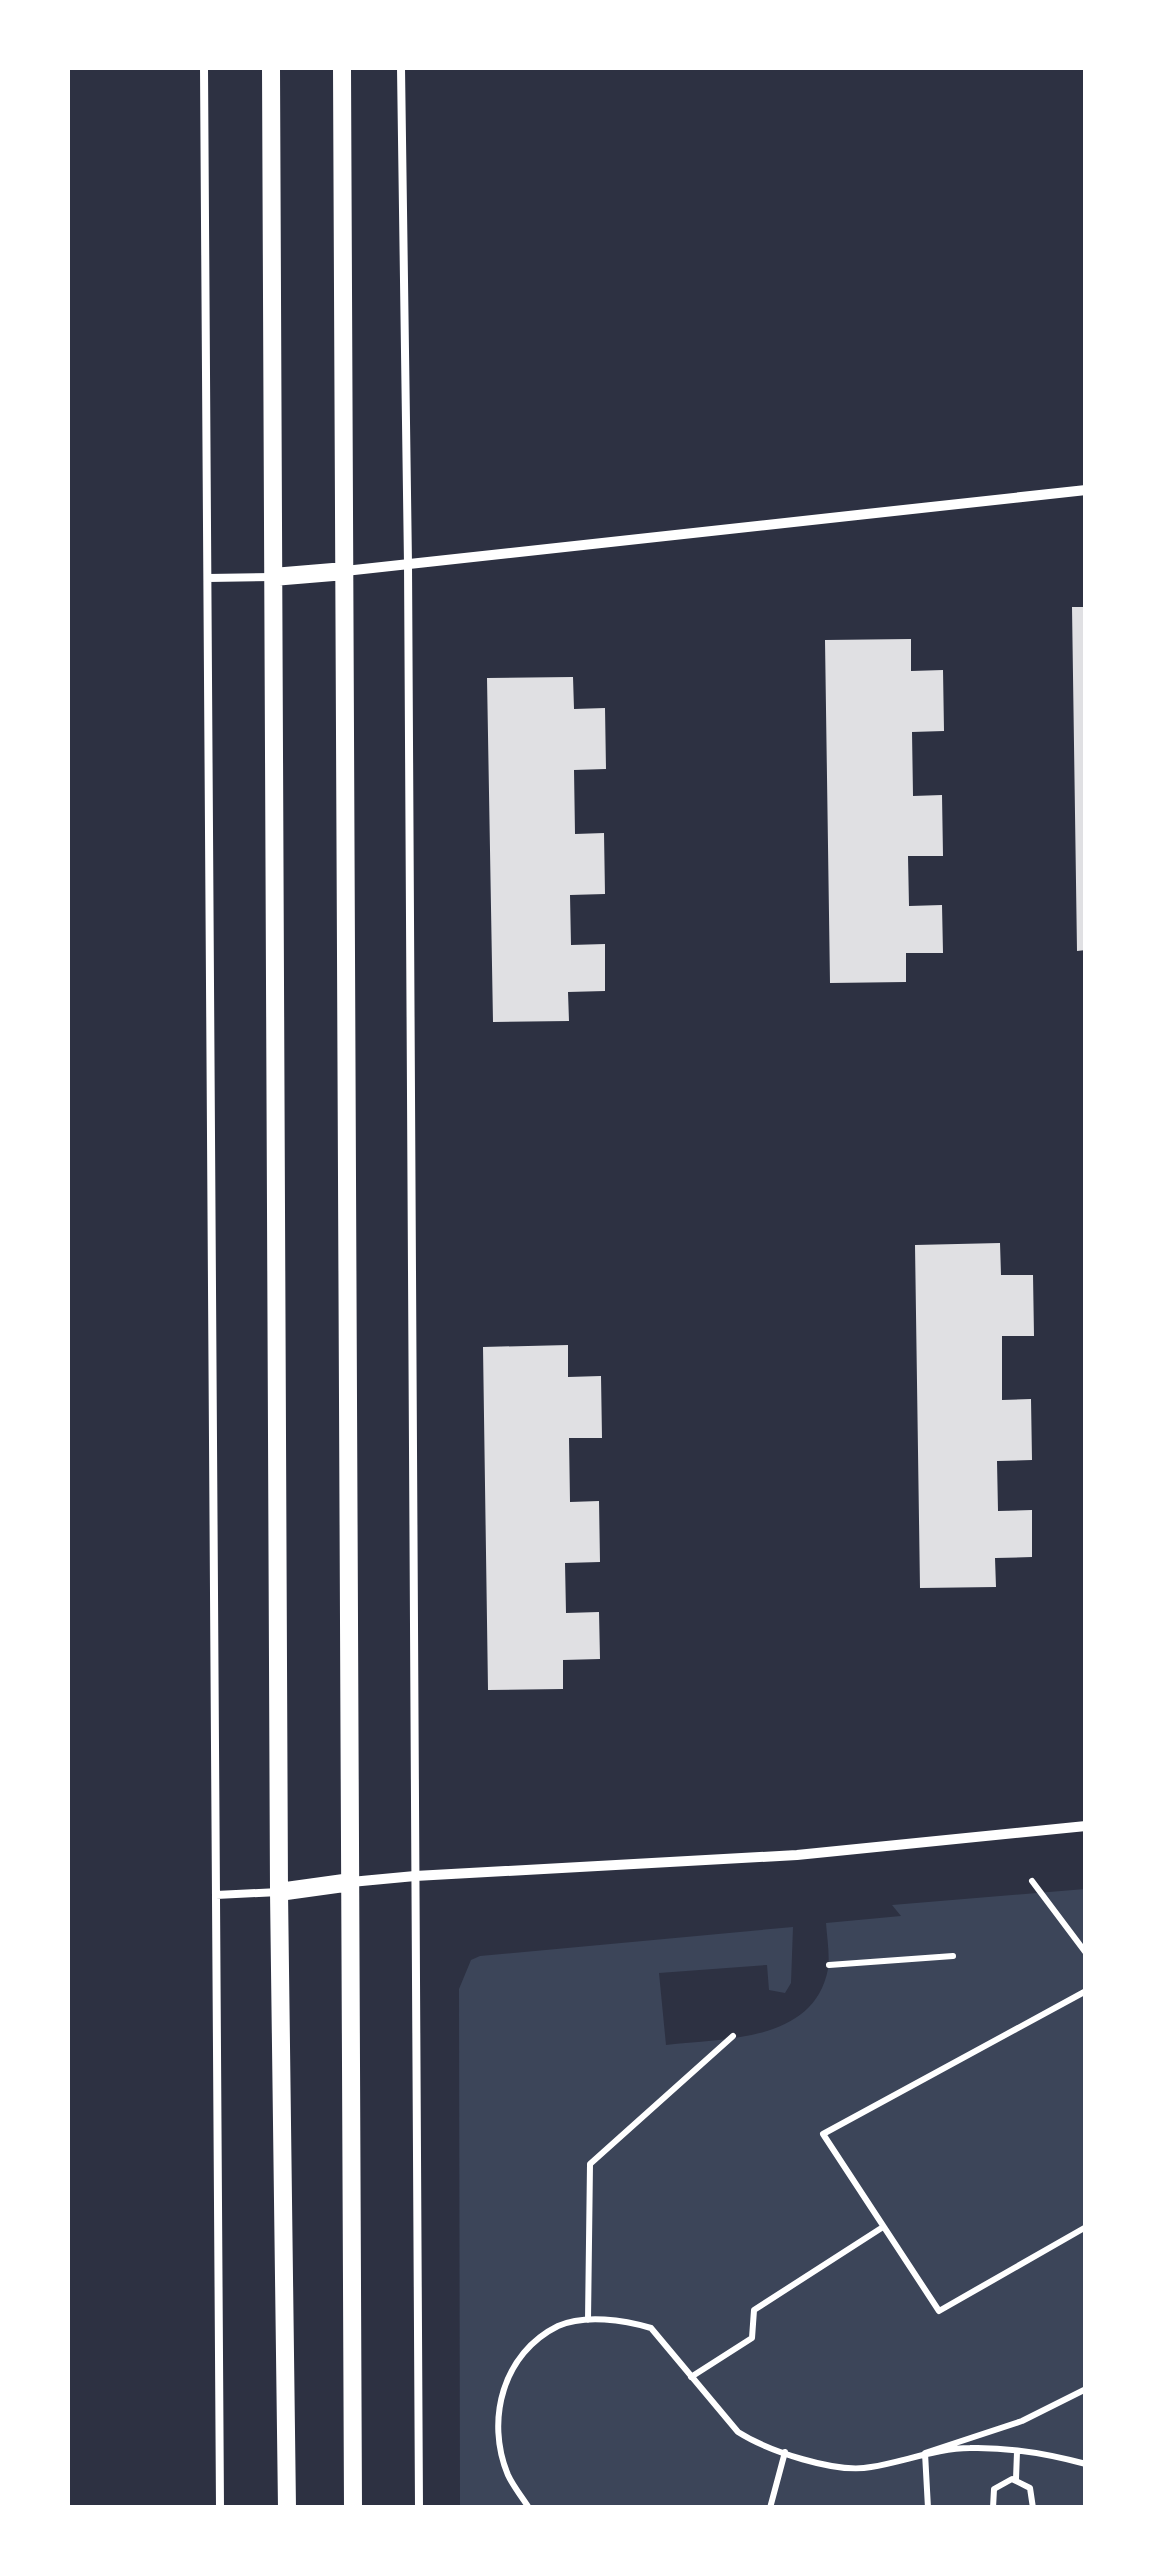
<svg xmlns="http://www.w3.org/2000/svg" width="1153" height="2575" font-family="'PT Sans',sans-serif">
  <style>
    .green { fill: #3c4559 }
    .building { fill: #e0e0e3 }
    .lines { fill: none; stroke-linecap: round; stroke-linejoin: round }
    .path { stroke: #fff; stroke-width: 6 }
    .service { stroke: #fff; stroke-width: 8 }
    .minor { stroke: #fff; stroke-width: 10 }
    .tertiary { stroke: #fff; stroke-width: 18 }
  </style>
  <rect width="100%" height="100%" fill="#2d3142"/>
  <path class="green" d="M1085 1889V2507H460L459 1989 471 1960 480 1956 793 1927 791 1983 785 1993 769 1990 767 1965 659 1973 666 2045C723 2038 814 2043 828 1969 830 1955 827 1938 826 1923L901 1916 892 1905Z"/>
  <path class="building" d="M1072 607H1086V950L1077 951Z
    M911 639V671L943 670 944 731 912 732 913 796 942 795 943 856H908L909 906 942 905 943 953H906V982L830 983 825 640Z
    M573 677 574 709 605 708 606 769 574 770 575 834 604 833 605 894 570 895 571 945 605 944V991L568 992 569 1021 493 1022 487 678Z
    M1000 1243 1001 1275H1033L1034 1336H1002V1400L1031 1399 1032 1460 997 1461 998 1511 1032 1510V1557L995 1558 996 1587 920 1588 915 1245Z
    M568 1345V1377L601 1376 602 1438H569L570 1502 599 1501 600 1562 565 1563 566 1613 599 1612 600 1659 563 1660V1689L488 1690 483 1347Z"/>
  <g class="lines">
    <path class="path" d="M1032 1881 1086 1953
      M829 1965 953 1956
      M1086 1991 823 2134 939 2311 1086 2227
      M588 2320 590 2164 733 2036
      M691 2377 752 2338 754 2310 883 2227
      M1016 2479 1017 2452
      M529 2508C522 2497 513 2486 508 2475 485 2420 503 2353 558 2326 585 2314 624 2320 651 2328L738 2432C768 2451 836 2474 871 2467 903 2462 938 2448 970 2448 1008 2447 1049 2454 1086 2464
      M770 2508 785 2452
      M928 2508 925 2453 1022 2421 1086 2389
      M993 2508 994 2489 1012 2479 1030 2488 1033 2508
      M1085 2508 1086 2506"/>
    <path class="service" d="M204 68 220 2508
      M401 68 408 564 419 2508
      M208 578 273 577
      M216 1895 279 1892"/>
    <path class="minor" d="M345 571 1086 490
      M351 1882 415 1876 797 1855 1086 1826"/>
    <path class="tertiary" d="M271 68 279 1892 287 2508
      M342 68 353 2508
      M273 577 345 571
      M279 1892 351 1882"/>
  </g>
  <rect width="1153" height="2575" fill="none" stroke="#ffffff" stroke-width="140"/>
</svg>
